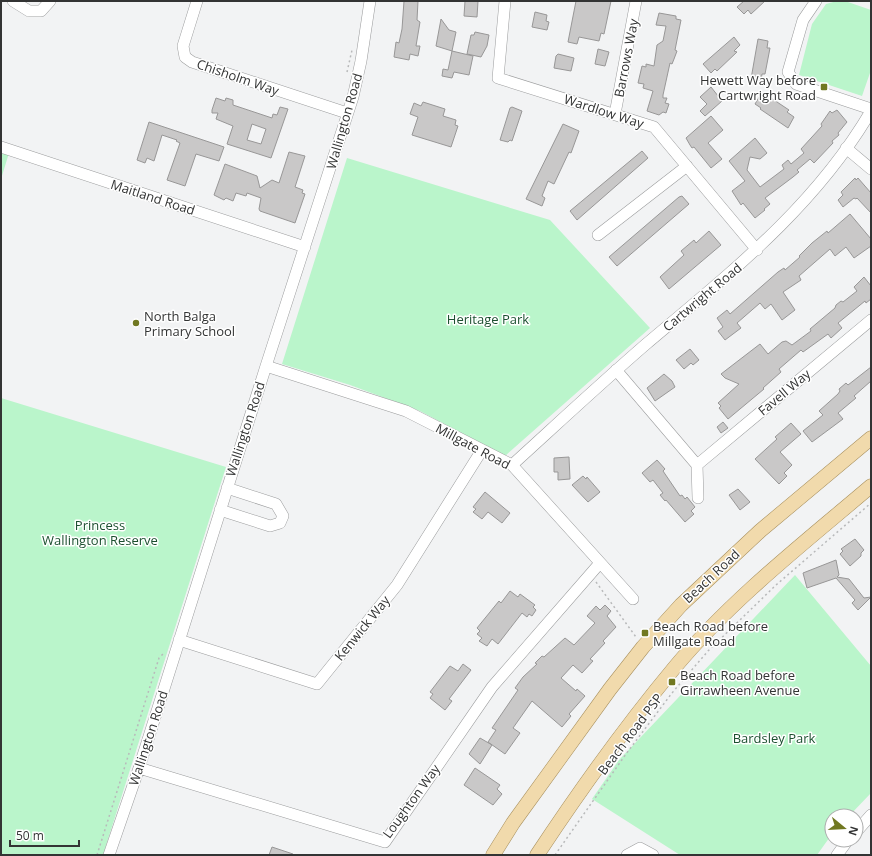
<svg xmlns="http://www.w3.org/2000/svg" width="872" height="856" font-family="'Open Sans',sans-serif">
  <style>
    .green { fill: #baf5cb }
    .building { fill: #c9c8c8; stroke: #989797; fill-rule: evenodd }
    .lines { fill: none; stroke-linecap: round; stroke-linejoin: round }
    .minor-casing { stroke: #9b9c9d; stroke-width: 12 }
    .major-casing { stroke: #a8905e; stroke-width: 15 }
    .path { stroke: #b8b9ba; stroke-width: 1.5; stroke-dasharray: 2 3; stroke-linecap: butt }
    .minor { stroke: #fff; stroke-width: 11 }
    .major { stroke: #f1daac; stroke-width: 14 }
    .poi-dot { fill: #717821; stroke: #fff; stroke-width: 1.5 }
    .labels { text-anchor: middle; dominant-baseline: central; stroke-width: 3; stroke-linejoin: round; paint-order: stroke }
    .street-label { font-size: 13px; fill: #333434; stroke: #fff }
    .poi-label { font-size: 13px; fill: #333434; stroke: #fff; text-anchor: start }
    .park-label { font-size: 13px; fill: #1c5030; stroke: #fff }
  </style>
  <rect width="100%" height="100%" fill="#f2f3f4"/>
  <path class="green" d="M837 1H845L871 10V70L862 96 799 75 812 24 826 4Z
    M1 150 9 153 1 179Z
    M347 158 550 220 650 328 505 456 420 411 350 385 282 364Z
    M1 398 226 467 103 855H1Z
    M795 575 871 666V793L849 816H832V834L817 855H680L592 799 619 760Z"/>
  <path class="building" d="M404 1H418L417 20 420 22 416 46H420L418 56 410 54 409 60 394 57 396 42 399 43 402 29Z
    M465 1H478L477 17 464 16Z
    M576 1H611L604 34 601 33 599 41 579 37 577 44 568 42Z
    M744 1H765L751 14 748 10 744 14 737 7Z
    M535 12 547 15 546 21 549 22 547 30 532 27Z
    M659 13 676 16V19L681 20 675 50 677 51 674 59 672 64 670 63 663 95V98H667L665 103 669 104 666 113 663 112 659 115 647 111 653 91 643 88 644 84 638 83 642 66 646 67V64L654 66 657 45 663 41 666 26 656 25Z
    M441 19 449 30 456 32 452 51 436 46Z
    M475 32 489 35 487 46 481 57 467 54 471 35H474Z
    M734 37 740 45 734 51 737 52 717 71 715 69 711 73 703 64Z
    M758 39 768 41 767 48H770L765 74H762L761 81 751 79Z
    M598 49 609 52 605 66 595 64Z
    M452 51 473 56 469 75 454 72 452 78 442 76 443 69 448 70Z
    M558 54 574 58 571 71 554 68 556 56Z
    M711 87 722 101 705 116 700 111 707 104 700 97Z
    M761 94 767 98 768 96 789 110 787 112 794 117 788 128 760 109 761 108 755 104Z
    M216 98 225 101 226 98 233 100V105L272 118 273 114 277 115 280 107 288 109 271 158 227 144 233 126 216 119 218 113H212V110ZM252 124 266 129 261 144 247 140Z
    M423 102 445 109 443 116 456 120 455 125 458 126 451 147 412 135 418 117 410 114 414 103 421 106Z
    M512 107 522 111 512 141 510 140 508 142 500 140 510 108Z
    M837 110 847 122 838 133 839 135 832 141 833 143 814 163 810 159 797 170 799 172 793 177 765 198 770 204 764 209 765 210 755 218 743 203 741 205 732 191 745 181 729 161 755 138 767 153 760 159 750 157 747 170 760 187 784 169 782 165 788 160 791 164 804 153 801 149 822 126 821 124 830 111 832 113Z
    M711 116 723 130 708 143 722 159 711 168 694 147 692 148 690 145 686 138Z
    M149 122 224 147 219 161 196 154 185 186 167 180 180 143 176 141 177 140 162 135 154 161 147 158 145 163 137 160Z
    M563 124 579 131 571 153 569 152 554 184 548 181 542 196 545 198 542 206 526 199Z
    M642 151 648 158 577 220 570 211Z
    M289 152 305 156 295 187 303 190 302 193 305 194 295 223 260 211 259 209 261 198 247 193 246 196 236 193 233 201 226 198 224 200 214 195 225 164 257 176 260 188 272 180 279 183Z
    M855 178 856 180 858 178 871 193V213L857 198 856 199 854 198 843 207 838 200 843 195 841 192Z
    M682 196 689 204 617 266 609 257 679 197Z
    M850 214 871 239V246L854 258 846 247 835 256 830 249 799 276 801 280 783 292 795 310 782 320 771 304 765 309 760 303 737 323 741 328 725 340 718 331 723 327 717 318 727 310 730 314 778 272 784 268 785 270 800 257 799 256 812 243 827 231 828 233Z
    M709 231 721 245 669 289 660 277 684 255 681 251 694 240 696 243Z
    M864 277 871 286V299L866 303 865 301 838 323 842 328 831 338 828 334 803 352 801 350 779 369 781 372 763 388 764 389 728 419 719 408 721 406 718 403 739 384 725 378 721 374 760 344 768 354 782 342 786 341 792 345 811 331 810 329 835 308 836 305 841 301 843 302 857 291 854 287Z
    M690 349 699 360 693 365 691 363 684 369 676 360Z
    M871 367V381L854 396 856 398 838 413 843 419 812 442 803 431 823 415 819 411 838 394 840 391 839 389 846 383 848 385Z
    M664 374 672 381 675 387 655 401 647 388Z
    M723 422 728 428 721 433 717 427Z
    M791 423 801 434 780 452 792 465 784 473 787 476 779 484 755 459 777 439 775 437Z
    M569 457 570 479 558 480V472H554V458Z
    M657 460 665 469 663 471 680 496 682 495 685 499 687 497 695 507 691 511 694 514 685 522 666 500 665 501 660 495 663 493 653 480 650 482 642 473Z
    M583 476 586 479 587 477 600 492 588 502 572 485Z
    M738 489 750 502 740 510 729 495Z
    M485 492 510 513 502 523 488 512 482 519 473 512 476 509 473 507Z
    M855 539 864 550 861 553V556L850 566 840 554 843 551 841 549Z
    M836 560 839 575 837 577 849 579 864 598 871 597 858 610 852 603 855 600 836 578 807 588 803 573Z
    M510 591 518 597 520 594 535 605 533 607 536 610 532 616 529 614 527 617 522 613 498 644 492 639 487 646 479 641 482 638 477 634 480 631 477 628 499 601 501 603Z
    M605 605 611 611 607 616 616 627 603 641 605 643 590 659 593 661 582 673 573 665 561 678 576 691 577 689 585 696 569 714 571 716 562 727 532 701 513 728 520 733 505 754 488 742 496 730 492 728 518 690 515 688 523 677 537 664 535 663 542 656 544 657 565 638 574 645 595 623 587 616 596 606 600 610Z
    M463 664 471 670 449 699 452 701 445 710 430 698 433 694 430 692 450 666 458 671Z
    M480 738 492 745 480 764 469 754Z
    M475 768 500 785 497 789 502 794 493 805 464 785Z
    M272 847 293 854V855H269Z"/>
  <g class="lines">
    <g class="minor-casing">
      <path id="minor" d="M13 1 29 11H41L50 1
        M197 1 183 46 185 57 192 62 347 113
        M505 1 498 78 654 127 757 250
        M816 1 803 20 788 72 796 84 871 109
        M615 114 636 1
        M1 147 305 247
        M846 148 871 169
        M598 235 687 166
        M266 366 406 411 512 465 633 599
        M616 370 697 465 871 320
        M512 465C556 425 600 384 645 345 730 273 814 208 871 111
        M697 465 698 498
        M220 510 270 526 280 523 283 516 276 504 227 488
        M179 640 317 684 397 585 482 450
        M139 768 385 842 492 687 600 563
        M856 832 871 815
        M109 855 139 768 266 366 353 97 361 61 370 1
        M627 855 640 848 653 855
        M837 855 848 840"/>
    </g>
    <g class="major-casing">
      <path id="major" d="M493 855 513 823 610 689 643 647 681 605 760 531 871 438
        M537 855C580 790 625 727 675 667 732 599 804 543 871 486"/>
    </g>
    <path class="path" d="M347 72 352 50
      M596 582 636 637
      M97 855 159 658 164 653
      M555 855 626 754 672 693 708 651 776 585 871 503"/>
    <use href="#minor" class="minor"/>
    <use href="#major" class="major"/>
  </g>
  <g class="poi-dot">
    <rect x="820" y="83" width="8" height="8" rx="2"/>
    <circle cx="136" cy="323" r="4"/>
    <rect x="641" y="629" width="8" height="8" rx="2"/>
    <rect x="668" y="678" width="8" height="8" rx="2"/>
  </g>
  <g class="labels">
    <g class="street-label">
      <text transform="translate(626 58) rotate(-79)">Barrows Way</text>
      <text transform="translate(238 77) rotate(19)">Chisholm Way</text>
      <text transform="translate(604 111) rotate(18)">Wardlow Way</text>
      <text transform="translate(344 121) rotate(-74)">Wallington Road</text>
      <text transform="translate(153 197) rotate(18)">Maitland Road</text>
      <text transform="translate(702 297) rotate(-40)">Cartwright Road</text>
      <text transform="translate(784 392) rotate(-40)">Favell Way</text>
      <text transform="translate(245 429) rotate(-72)">Wallington Road</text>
      <text transform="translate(473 446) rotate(28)">Millgate Road</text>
      <text transform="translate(711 576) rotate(-43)">Beach Road</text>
      <text transform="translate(362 628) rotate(-51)">Kenwick Way</text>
      <text transform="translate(630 734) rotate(-53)">Beach Road PSP</text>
      <text transform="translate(148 738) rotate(-72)">Wallington Road</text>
      <text transform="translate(411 801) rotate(-54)">Loughton Way</text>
    </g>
    <g class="poi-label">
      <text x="816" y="80" text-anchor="end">Hewett Way before<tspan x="816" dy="15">Cartwright Road</tspan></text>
      <text x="144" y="316">North Balga<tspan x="144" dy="15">Primary School</tspan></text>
      <text x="653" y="626">Beach Road before<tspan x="653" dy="15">Millgate Road</tspan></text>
      <text x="680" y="675">Beach Road before<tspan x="680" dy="15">Girrawheen Avenue</tspan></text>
    </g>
    <g class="park-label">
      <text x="488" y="319">Heritage Park</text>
      <text x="100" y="525">Princess<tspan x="100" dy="15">Wallington Reserve</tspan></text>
      <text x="774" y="738">Bardsley Park</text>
    </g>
  </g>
  <rect width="872" height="856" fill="none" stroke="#333434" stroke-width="4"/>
  <g transform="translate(844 828) rotate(108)"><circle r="19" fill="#ffffff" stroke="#adaeae"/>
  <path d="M0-3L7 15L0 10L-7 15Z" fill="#717821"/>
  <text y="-6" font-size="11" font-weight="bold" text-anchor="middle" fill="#333434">N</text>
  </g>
  <path d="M10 840v6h69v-6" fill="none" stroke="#333434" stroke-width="2"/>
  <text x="16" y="840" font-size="12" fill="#333434" stroke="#ffffff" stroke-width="3" paint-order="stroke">50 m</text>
</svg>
